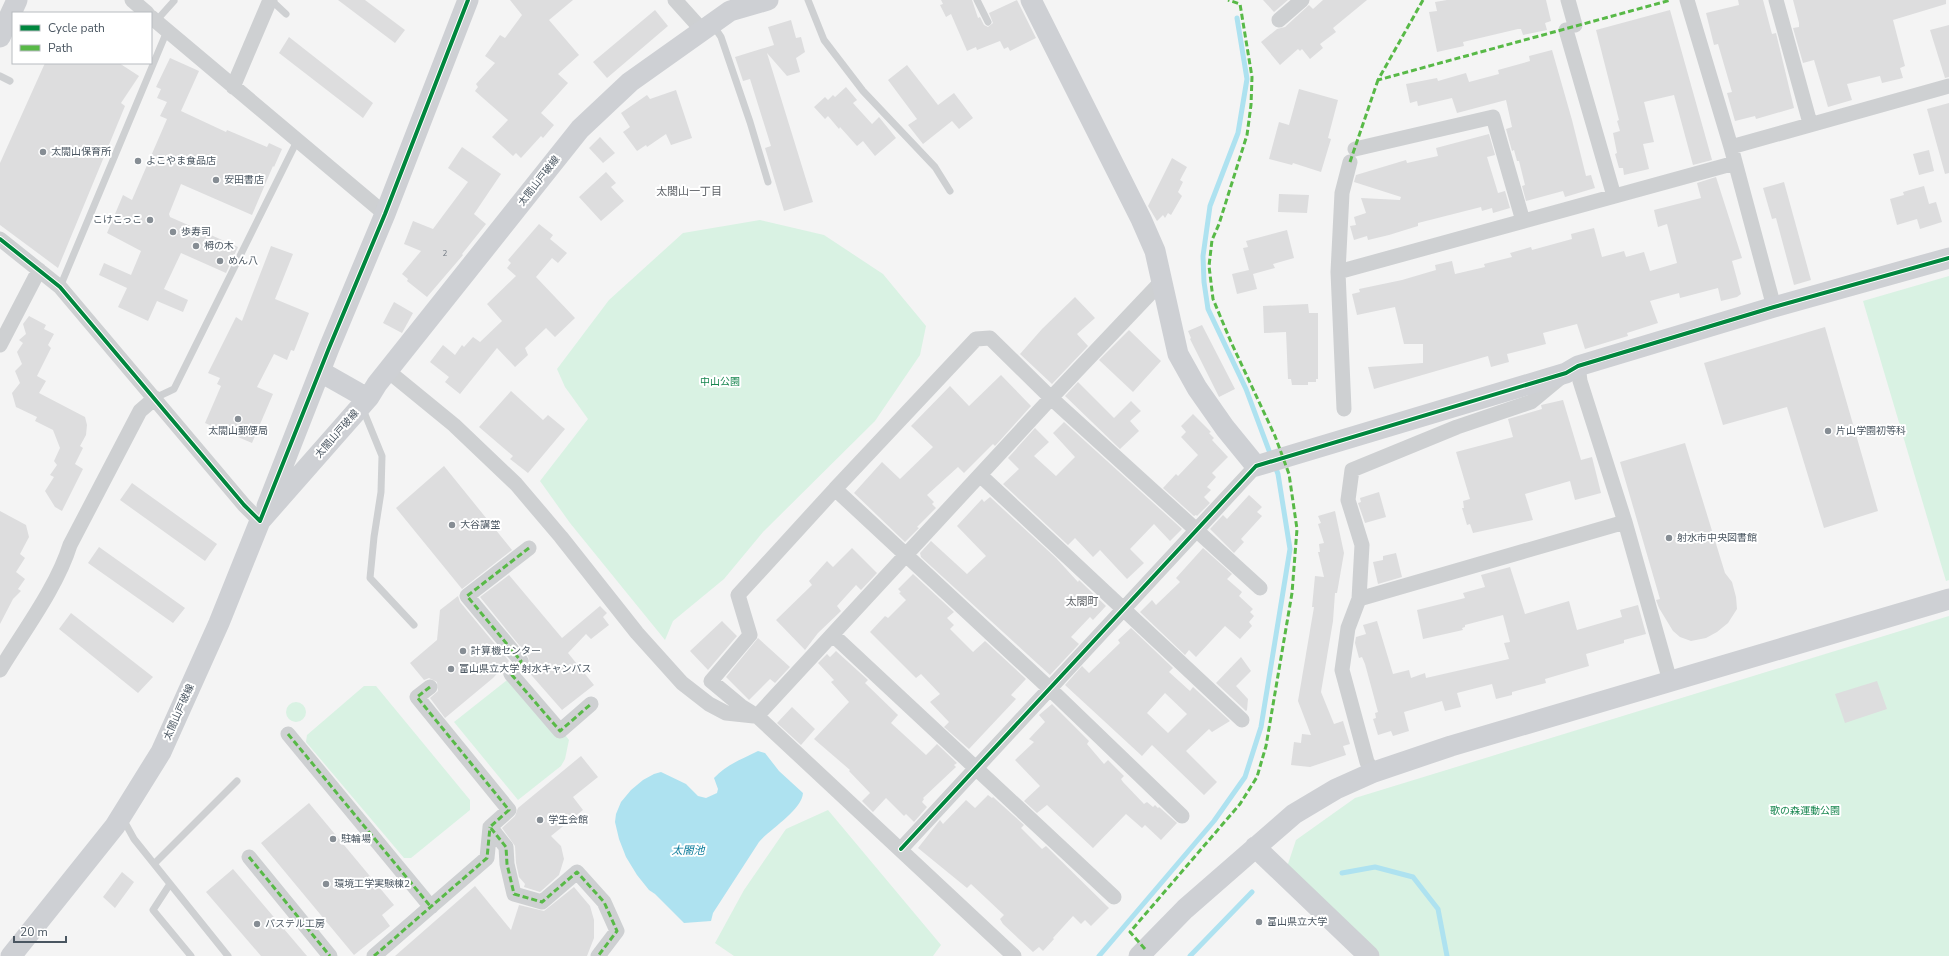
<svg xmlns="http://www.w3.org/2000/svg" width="1949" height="956" font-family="'Nunito Sans','Noto Sans JP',sans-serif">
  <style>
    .green { fill: #d9f2e3 }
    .water { fill: #aee2f0 }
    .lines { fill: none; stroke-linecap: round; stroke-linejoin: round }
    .stream { stroke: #aee2f0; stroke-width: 5 }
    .building { fill: #ddddde; fill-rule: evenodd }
    .lane { stroke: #ced0d2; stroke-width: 7 }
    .street { stroke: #ced0d2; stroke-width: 15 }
    .secondary { stroke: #ced0d4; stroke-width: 21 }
    .quiet { stroke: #58b947; stroke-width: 3; stroke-dasharray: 6 3; stroke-linecap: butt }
    .cycleway-casing { stroke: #fff; stroke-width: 6 }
    .cycleway { stroke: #00873e; stroke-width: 4 }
    .poi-dot { fill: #868d94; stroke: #fff; stroke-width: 1.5 }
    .labels { text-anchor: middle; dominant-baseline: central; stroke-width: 4; stroke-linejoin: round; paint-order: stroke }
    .number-label { font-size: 8px; fill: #707881 }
    .poi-label { font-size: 10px; fill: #4a5661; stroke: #fff; text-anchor: start }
    .street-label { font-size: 10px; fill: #4a5661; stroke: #fff }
    .park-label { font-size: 10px; fill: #17864f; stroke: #fff }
    .neighbourhood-label { font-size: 11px; fill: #5f6368; stroke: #fff }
    .water-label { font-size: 11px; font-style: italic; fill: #0c7c9b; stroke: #fff }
  </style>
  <rect width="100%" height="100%" fill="#f4f4f4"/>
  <path class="green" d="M760 220 824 235 883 274 926 326 920 355 875 421 763 532 724 579 673 621 665 640 570 523 540 481 588 419 565 387 557 369 609 300 683 233Z
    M1949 276V580L1946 581 1863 301Z
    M1949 616V956H1380L1287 867 1296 840 1355 798Z
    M516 673 569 740 565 759 561 766 518 800 454 722Z
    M364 686H376L470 800V810L411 858H404L306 742 307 735Z
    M286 712a10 10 0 1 1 20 0a10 10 0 1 1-20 0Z
    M828 810 941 945 933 956H734L715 943 744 890 786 829Z"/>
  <path class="water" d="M758 751 765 753 779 771 803 793C802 810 770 829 759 842L713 913 711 921 684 923 655 894 649 890 637 875 626 857 619 839 615 822 616 814 621 802 631 790 643 780 654 774 661 772 686 784 698 796 706 798 717 793 718 789 714 778C726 765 742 759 758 751Z"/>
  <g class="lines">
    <path class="stream" d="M1237 18 1247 79 1238 133 1210 206 1203 256 1204 282 1208 309 1246 389 1271 456
      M1342 873 1375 867 1413 877 1438 909 1447 956
      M1099 956 1214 821 1245 777 1261 727 1290 549 1278 474 1275 466
      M1190 956 1252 892"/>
  </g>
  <path class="building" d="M338 0H365L405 30 395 43Z
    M510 0H573L549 20 579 55 558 74 568 83 541 113 554 125 543 138 541 136 521 158 516 153 513 156 492 137 508 120 475 91 478 87 476 84 495 63 485 56 500 35 505 38 522 15Z
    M941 0H972L978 18 980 17 984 25 988 27 993 23 989 13 1017 0 1036 38 1010 51 1008 47 1004 49 1000 41 977 50 976 47 967 51 951 14 946 17 940 5 943 4Z
    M1263 0H1288L1274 12Z
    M1323 0H1367L1333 28 1336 32 1320 44 1323 48 1310 59 1302 49 1300 51 1298 49 1280 65 1261 42 1277 29 1285 27 1309 5 1313 9Z
    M1447 0H1546L1551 21 1545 23 1547 30 1523 35 1521 29H1518L1463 42 1464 46 1437 52 1429 12 1437 11 1435 2Z
    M1738 0H1763L1772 34 1776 33 1794 108 1756 119 1755 116 1735 121 1727 93 1732 92 1718 44 1714 45 1706 13 1739 5Z
    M1793 0H1946V4L1893 20 1905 66 1900 68 1903 78 1882 83 1880 76 1847 84 1852 100 1828 107 1814 60 1803 63 1793 28 1799 27V23Z
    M655 10 668 26 607 78 593 62Z
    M1670 10 1712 160 1693 165 1674 95 1644 102 1654 142 1643 144 1649 169 1624 175 1623 168H1619L1615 154 1617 153 1613 133 1620 131 1617 121 1619 120 1596 30Z
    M791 20 796 38 801 37 805 52 796 58 800 72 787 76 767 53 813 202 784 211 765 148 771 146 750 79 743 81 735 57 774 45 768 27Z
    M1949 25V77L1945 78 1930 30Z
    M289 37 373 103 363 118 279 53Z
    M1552 50 1572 120 1586 176 1591 175 1595 188 1565 197 1563 191 1526 201 1522 186 1525 185 1519 161H1517L1514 150 1512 151 1506 129 1512 127 1506 100 1457 113 1452 98 1418 106 1417 101 1410 103 1406 84 1437 78 1438 81 1466 73 1469 82 1499 74 1498 70 1530 61 1529 56Z
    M170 58 199 71 181 111 226 132 227 130 267 147 269 143 282 149 274 167 273 166 252 215 181 184 169 214 170 217 238 247 226 273 181 253 164 289 188 300 183 312 157 301 148 321 118 307 127 288 99 275 104 263 131 275 141 251 107 233 123 195 132 200 167 119 160 116 167 102 157 98 161 89 156 87Z
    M45 63H119L139 76 121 103 125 106 58 268 0 225V163Z
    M907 65 938 105 954 93 973 118 959 129 952 121 923 144 908 125 917 119 888 80Z
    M846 87 857 100 853 103 872 124 879 117 896 138 875 156 863 141 857 146 840 127 839 129 828 116 825 119 814 107 825 97 828 100 833 95 835 97Z
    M1299 89 1338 100 1328 138 1331 139 1321 172 1293 163 1292 165 1269 159 1279 122 1289 125Z
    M676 90 692 138 671 145 666 134 647 147 646 145 637 151 623 132 630 127 621 113 647 95 650 99Z
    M1949 103V173L1945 174 1927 109Z
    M1489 134 1495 155 1487 157 1498 193 1505 191 1510 208 1493 213 1492 208 1482 211 1481 207 1418 223V226L1389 235 1368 240 1367 236 1354 240 1350 226 1356 225 1354 217 1366 213 1361 198 1400 200 1401 197 1354 182 1356 175 1406 160 1407 163 1438 156 1436 148Z
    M600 137 615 153 603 163 589 148Z
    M462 147 501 174 474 214 486 224 462 254 463 255 427 297 407 281 408 279 402 274 421 251 404 244 413 221 433 229 468 182 448 168Z
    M1929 150 1934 171 1919 175 1913 154Z
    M1172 158 1187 167 1180 180 1183 182 1178 192 1182 196 1171 215 1168 213 1165 218 1163 215 1157 221 1148 206Z
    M606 172 616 183 611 187 624 201 601 221 579 197Z
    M1716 177 1742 258 1732 261 1741 294 1737 297 1721 301 1718 288 1680 298 1679 293 1650 301 1658 323 1627 333 1628 336 1585 349 1577 324 1543 333 1546 344 1507 354 1509 362 1491 367 1488 356 1374 389 1368 367 1423 363V344H1404L1395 307 1357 315 1352 294 1360 292 1359 289 1402 280 1436 270 1435 265 1452 261 1455 274 1485 267 1484 264 1512 257 1510 253 1531 247 1532 250 1572 239 1571 234 1594 228 1602 257 1624 251 1626 257 1644 252 1650 271 1677 263 1667 224 1658 227 1654 210 1701 198 1697 183Z
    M1784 182 1811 280 1794 285 1776 218 1772 219 1763 188Z
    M1924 186 1929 204 1936 202 1942 222 1920 229 1917 219 1897 225 1890 199 1904 195 1903 192Z
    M1279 194 1309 195 1307 213 1278 212Z
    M539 224 553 235 550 239 567 253 558 263 552 258 536 277 575 318 555 337 546 328 525 348 528 355 515 367 497 348 460 394 445 382 449 377 430 362 443 345 455 355 462 345 464 347 473 337 480 342 502 321 487 304 516 276 507 268 511 263 508 260Z
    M1287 230 1294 258 1273 264 1275 268 1253 274 1257 289 1237 294 1232 274 1249 270 1243 248 1248 247 1246 241Z
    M271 246 293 254 275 299 309 313 294 351 291 350 287 360 274 354 257 387 273 394 252 443 205 423 221 386 217 384 220 378 208 373 236 317 242 321Z
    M1075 297 1095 318 1077 334 1088 346 1052 384 1020 354 1042 329Z
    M394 302 413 313 402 333 383 323Z
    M1308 304 1309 313H1318V379H1316V382H1308V385H1292L1291 379H1288L1286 332 1264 333 1263 306Z
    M29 316 46 325 44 329 54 334 48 345 51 348 37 376 46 381 39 393 85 417 87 425 86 435 80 446 83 448 75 464 83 469 62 511 55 507 45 491 54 477 50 475 57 465 54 461 60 448 53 430 35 421 37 417 16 407 12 393 20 383 15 371 22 364 17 352 23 343 19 340 26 334 23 324Z
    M1202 325 1235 389 1219 397 1190 339 1191 338 1188 331Z
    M1825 327 1878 511 1824 528 1787 407 1723 425 1704 363Z
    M1129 330 1161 361 1133 392 1099 360Z
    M1001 375 1031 406 995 446 993 444 964 473 958 467 927 495 934 502 932 504 936 508 917 527 919 528 905 542 854 493 882 462 900 479 933 447 911 426 950 386 969 406Z
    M1078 382 1114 418 1131 401 1141 411 1130 421 1139 431 1120 449 1065 396Z
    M511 391 543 420 548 415 565 429 528 473 510 459 513 456 479 427Z
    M1563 400 1581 460 1592 457 1601 493 1575 500 1570 481 1525 494 1533 520 1473 533 1470 524 1467 525 1462 508H1464L1463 501 1470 499 1456 452 1513 437 1508 419 1542 409 1541 405Z
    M1193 414 1211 432 1209 433 1214 438 1212 440 1228 457 1212 473 1216 477 1207 487 1211 490 1204 497 1210 503 1197 516 1196 515 1194 516 1163 488 1176 474 1178 476 1198 455 1181 437 1186 432 1181 426Z
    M1064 422 1182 529 1170 541 1154 524 1130 549 1144 563 1127 579 1100 550 1093 557 1075 538 1068 545 1003 484 1019 469 1008 458 1035 428 1049 442 1034 456 1056 476 1075 457 1053 433Z
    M1685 443 1725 573 1732 582 1736 597 1737 609 1728 623 1717 632 1706 638 1691 641 1680 637 1673 631 1659 608 1656 600 1660 599 1620 462Z
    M444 466 512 550 462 589 396 508Z
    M132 483 217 544 205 561 120 500Z
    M1379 492 1386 517 1365 523 1358 503 1361 502 1360 498Z
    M1249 495 1262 507 1257 512 1262 516 1241 539 1244 542 1234 553 1210 529 1223 515 1227 519Z
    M990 497 1056 558 1078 582 1079 580 1106 606 1093 620 1090 617 1071 637 1079 644 1050 675 921 557 920 553 931 541 967 574 986 556 957 526 982 499 984 502Z
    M0 511 26 525 29 537 20 554 25 558 16 572 25 579 18 589 21 591 13 599 0 624Z
    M1335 511 1344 553 1337 593H1335L1333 621 1321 692 1334 724 1343 721 1350 744 1343 746 1346 755 1310 767 1291 765 1294 742 1301 743 1302 734 1311 735 1298 701 1314 607H1312L1315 576 1324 577 1318 552H1320L1319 544 1324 543 1318 524 1321 523 1318 516Z
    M99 547 185 608 173 623 88 563Z
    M852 548 877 573 861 590 856 585 837 606 841 611 818 633 805 650 776 620 812 585 809 581 827 561 833 567Z
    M1203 548 1232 574 1227 579 1242 592 1239 596 1253 609 1250 612 1254 616 1249 622 1252 626 1240 639 1225 626 1196 657 1189 650 1185 655 1140 612 1152 600 1156 605 1180 582 1176 578Z
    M1396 553 1402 577 1378 584 1373 562 1383 560V556Z
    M1510 567 1525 614 1569 601 1577 630 1622 617 1620 610 1638 605 1646 634 1624 640V643L1586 654 1589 666 1545 679 1546 683 1512 692V695L1496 699 1492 684 1457 693 1461 707 1445 711 1442 701 1404 712 1409 731 1393 736 1391 731 1378 735 1373 719 1376 718 1375 713 1378 712 1365 664 1362 657 1359 658 1355 643 1356 637 1366 634 1363 625 1377 621 1393 674 1409 670 1411 678 1425 673 1426 678 1509 659 1504 643 1510 642 1503 615 1465 625V627L1462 628 1463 630 1423 639 1417 610 1465 598 1463 593 1485 587 1481 575Z
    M913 574 954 612 947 618 954 625 950 629 973 652 985 641 1026 679 1011 695 1016 699 969 749 944 727 949 722 930 702 940 694 921 674 916 678 870 632 885 616 888 618 906 600 899 593 901 592 898 589Z
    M509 575 562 638 600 606 607 613 603 617 609 625 591 639 586 634 568 653 594 685 562 710 526 669 530 663 528 656 480 597Z
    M458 596 460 602 509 661 493 678 445 718 430 698 438 691 437 682 429 678 424 680 410 663 437 640 440 610Z
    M71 613 153 677 138 693 59 629Z
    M722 621 737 636 708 670 690 651Z
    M1131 628 1173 668 1169 672 1190 691 1193 687 1230 721 1212 732 1209 729 1186 751 1217 782 1204 795 1152 745 1142 756 1065 685 1082 666 1089 673 1120 643 1118 640ZM1165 693 1187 714 1168 733 1147 713Z
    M758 638 790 667 775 683 770 679 749 700 726 677Z
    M836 651 868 680 865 683 898 715 891 723 926 755 937 744 957 763 954 765 956 767 923 798 924 799 922 802 927 807 914 822 906 814 904 816 886 798 873 812 862 801 870 793 849 771 850 770 814 739 849 702 831 682 834 680 818 663 827 654 830 657Z
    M1241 657 1251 671 1236 686 1248 699 1247 710 1246 711 1216 683Z
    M1877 681 1887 709 1845 723 1835 694Z
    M1052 704 1089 741 1087 744 1104 764 1108 760 1124 776 1121 779 1123 782 1144 804 1147 802 1153 807 1155 805 1158 808 1159 807 1177 823 1161 840 1145 825 1142 828 1126 814 1093 848 1047 805 1037 813 1024 801 1040 786 1015 760 1034 742 1029 739 1045 722 1039 715Z
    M792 707 815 729 801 745 777 723Z
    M581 756 598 777 573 797 583 810 551 836 561 846 564 859 559 875 540 892 524 887 525 884 519 877 516 863 515 846 502 828 515 816 518 808Z
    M988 795 992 798 993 797 1024 825 1021 828 1042 849 1046 846 1109 908 1091 926 1085 920 1081 924 1073 916 1053 938 1054 939 1043 951 1039 947 1033 952 1003 924 1000 919 1004 915 971 884 967 888 918 848 940 820 943 824 966 800 975 808Z
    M309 803 394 905 382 915 390 926 354 955 261 843Z
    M233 869 307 956H261L206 892Z
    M122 872 134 882 115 908 103 897Z
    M475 886 511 930 519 905 544 911 574 887 590 906 594 920V938L587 956H395Z"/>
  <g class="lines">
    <path class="lane" d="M271 0 286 14
      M808 0 824 40 863 91 935 167 950 191
      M977 0 988 22
      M156 21 174 1
      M713 25 721 37 750 122 768 182
      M0 76 10 81
      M60 287 167 31
      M155 398 174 389 297 141
      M362 407 382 456 381 492 374 537 370 578 414 625
      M123 819 134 839 228 956
      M154 864 237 781
      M170 884 153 910 191 956"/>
    <path class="street" d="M132 0 147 13
      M675 0 702 30
      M1568 0 1575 25
      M1687 0 1731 147 1774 307
      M1776 0 1810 123
      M151 17 385 214
      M1279 20 1302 0
      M1566 30 1614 196
      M233 87 270 0
      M1731 147 1949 86
      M1355 149 1493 117 1523 221
      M1350 162 1342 193 1338 272 1735 163
      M0 239 60 287 244 505 260 521
      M1338 272 1344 409
      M0 345 39 270
      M1578 366 1580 381 1625 522 1670 681
      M388 371 454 425 516 484 561 537 637 633 682 683 709 704 726 713 754 716
      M980 475 1242 720
      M835 489 976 339 990 338 1051 398 1260 588
      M529 548 467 596 521 661 511 674 560 731 591 704
      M1359 599 1362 545 1348 500 1352 470 1457 427 1531 402 1560 378
      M833 635 1114 897
      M0 670C23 632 57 587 70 545L140 411 155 398
      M430 687 417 697 509 810 490 827 506 847 507 864 514 894 542 902 577 872 604 902 617 931 598 956
      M757 716 1051 398 1162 281
      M288 734 431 907
      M1374 772 1367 762 1342 670 1348 628 1359 599 1625 522
      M901 849 1256 466
      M249 857 330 956
      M374 956 487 858 490 827
      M1014 956 757 716 741 706 711 681 750 635 738 595 835 489 1049 688 1182 816"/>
    <path class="secondary" d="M1031 0 1141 219 1155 251 1178 354 1197 388 1225 428 1256 466 1566 373 1578 366 1774 307 1949 258
      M0 37 17 0
      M321 372 358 393 369 397
      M267 506 329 348 385 214 468 0
      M1255 847 1369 956
      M11 956 115 826 161 752 219 623 260 521 369 397 377 384 580 129 630 82 730 11 768 0
      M1139 956 1185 909 1294 814 1336 789 1374 772 1451 746 1949 599"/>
    <path class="quiet" d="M1423 0 1378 80 1671 0
      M1350 162 1378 80
      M529 548 467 596 521 661 511 674 560 731 591 704
      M430 687 417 697 509 810 490 827 506 847 507 864 514 894 542 902 577 872 604 902 617 931 598 956
      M288 734 431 907
      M249 857 330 956
      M1145 949 1130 932 1240 804 1257 777 1266 746 1292 593 1297 529 1289 474 1275 436 1231 342 1213 299 1209 266 1212 240 1219 224 1247 135 1251 105 1252 77 1240 4 1228 0
      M374 956 487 858 490 827"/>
    <g class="cycleway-casing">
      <path id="cycleway" d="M0 239 60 287 244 505 260 521 329 348 385 214 468 0
        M901 849 1256 466 1566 373 1578 366 1774 307 1949 258"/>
    </g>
    <use href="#cycleway" class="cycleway"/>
  </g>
  <g class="poi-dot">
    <circle cx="43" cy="152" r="4"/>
    <circle cx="138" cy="161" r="4"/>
    <circle cx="216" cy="180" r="4"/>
    <circle cx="150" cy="220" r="4"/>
    <circle cx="173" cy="232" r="4"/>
    <circle cx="196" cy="246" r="4"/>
    <circle cx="220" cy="261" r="4"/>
    <circle cx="238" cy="419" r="4"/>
    <circle cx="1828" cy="431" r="4"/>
    <circle cx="452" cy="525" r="4"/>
    <circle cx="1669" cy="538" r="4"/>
    <circle cx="463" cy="651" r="4"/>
    <circle cx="451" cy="669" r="4"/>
    <circle cx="540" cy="820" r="4"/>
    <circle cx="333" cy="839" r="4"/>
    <circle cx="326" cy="884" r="4"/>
    <circle cx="1259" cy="922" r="4"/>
    <circle cx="257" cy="924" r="4"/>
  </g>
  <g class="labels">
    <g class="number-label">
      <text x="445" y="253">2</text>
    </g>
    <g class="poi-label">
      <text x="51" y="152">太閤山保育所</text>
      <text x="146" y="161">よこやま食品店</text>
      <text x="224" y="180">安田書店</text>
      <text x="142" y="220" text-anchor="end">こけこっこ</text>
      <text x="181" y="232">歩寿司</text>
      <text x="204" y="246">栂の木</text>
      <text x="228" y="261">めん八</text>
      <text x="238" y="431" text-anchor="middle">太閤山郵便局</text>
      <text x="1836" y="431">片山学園初等科</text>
      <text x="460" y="525">大谷講堂</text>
      <text x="1677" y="538">射水市中央図書館</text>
      <text x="471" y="651">計算機センター</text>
      <text x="459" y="669">富山県立大学 射水キャンパス</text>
      <text x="548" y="820">学生会館</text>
      <text x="341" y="839">駐輪場</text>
      <text x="334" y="884">環境工学実験棟2</text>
      <text x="1267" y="922">富山県立大学</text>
      <text x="265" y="924">パステル工房</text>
    </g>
    <g class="street-label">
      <text transform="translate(539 181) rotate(-52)">太閤山戸破線</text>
      <text transform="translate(337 434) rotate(-49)">太閤山戸破線</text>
      <text transform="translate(179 712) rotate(-66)">太閤山戸破線</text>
    </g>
    <g class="park-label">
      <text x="720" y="382">中山公園</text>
      <text x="1805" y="811">歌の森運動公園</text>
    </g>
    <g class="neighbourhood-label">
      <text x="689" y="191">太閤山一丁目</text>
      <text x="1082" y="601">太閤町</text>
    </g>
    <g class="water-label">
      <text x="688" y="850">太閤池</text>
    </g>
  </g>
  <rect x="12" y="12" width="140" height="52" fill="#ffffff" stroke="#b7bbc0"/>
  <rect x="20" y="25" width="20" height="6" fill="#00873e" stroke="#b7bbc0"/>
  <text x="48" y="32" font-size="12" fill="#4a5661">Cycle path</text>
  <rect x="20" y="45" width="20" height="6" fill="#58b947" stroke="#b7bbc0"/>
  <text x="48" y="52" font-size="12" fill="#4a5661">Path</text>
  <path d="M14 936v6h52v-6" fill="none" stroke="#4a5661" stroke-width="2"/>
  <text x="20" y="936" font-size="12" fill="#4a5661" stroke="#ffffff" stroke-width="3" paint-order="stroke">20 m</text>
</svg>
